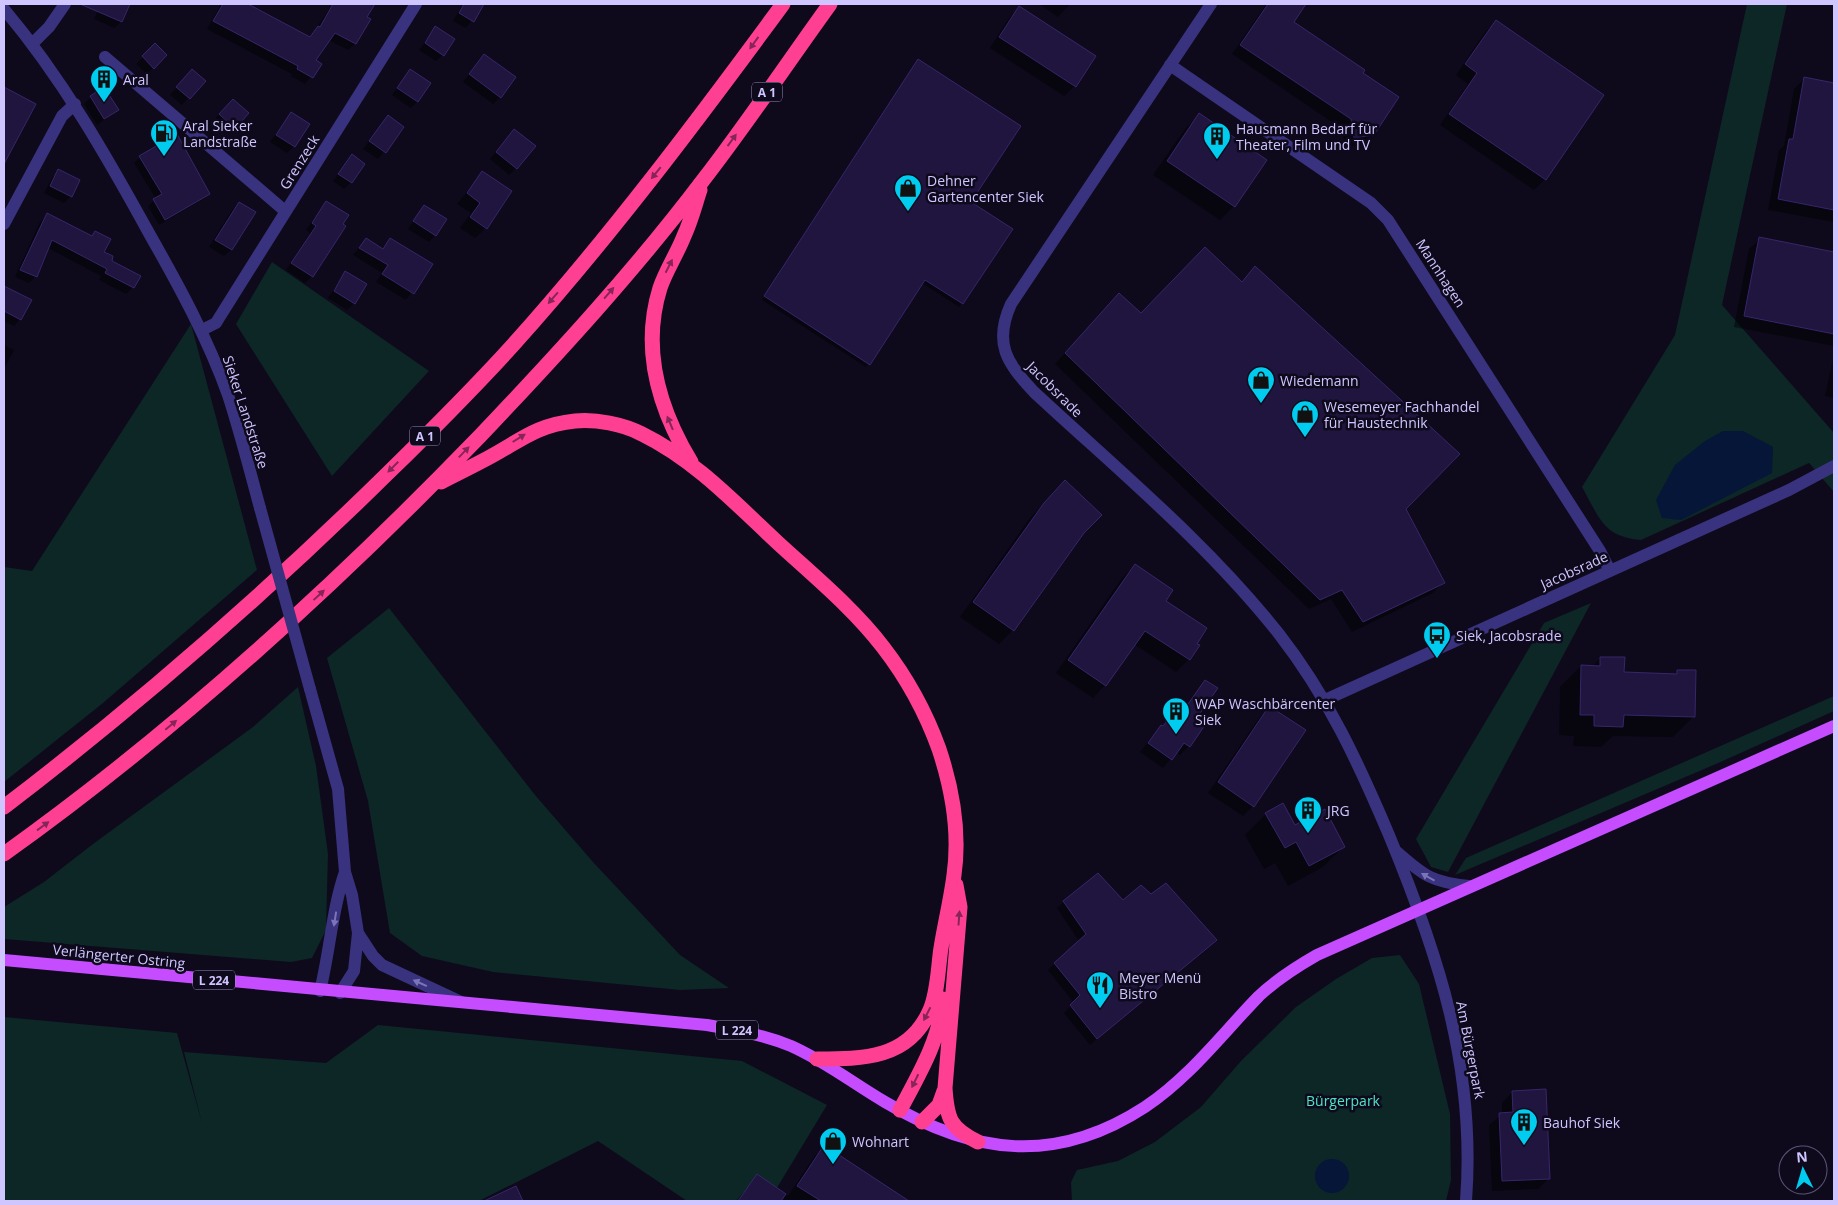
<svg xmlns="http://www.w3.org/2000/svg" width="1838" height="1205" font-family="'Open Sans',sans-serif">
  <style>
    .green { fill: #0d2626 }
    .water { fill: #061639 }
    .shadow { fill: #0007 }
    .building { fill: #20153e; stroke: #37266b }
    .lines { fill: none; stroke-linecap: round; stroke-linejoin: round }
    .minor { stroke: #39327e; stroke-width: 12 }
    .major { stroke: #c54cff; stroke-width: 12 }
    .highway { stroke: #ff4092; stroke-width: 15 }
    .minor-bridge { stroke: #39327e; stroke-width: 12 }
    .oneway { fill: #862557 }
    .oneway2 { fill: #7c74b8 }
    .labels { text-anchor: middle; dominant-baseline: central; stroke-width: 5; stroke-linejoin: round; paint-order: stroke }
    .shield { fill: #0e0a1c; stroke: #958dbb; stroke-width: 1 }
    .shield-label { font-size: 12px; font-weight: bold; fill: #cfc5ff }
    .poi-label { font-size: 14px; fill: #cfc5ff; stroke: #0e0a1c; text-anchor: start }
    .street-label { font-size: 14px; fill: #cfc5ff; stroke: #0e0a1c }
    .park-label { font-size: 14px; fill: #4ce4c6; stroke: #0e0a1c }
  </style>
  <rect width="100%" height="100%" fill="#0e0a1c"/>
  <path class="green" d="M1747 4H1787L1722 305 1834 433V492L1809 463 1641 540C1603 537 1599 517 1582 487L1675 335Z
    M272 262 429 371 332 476 236 324Z
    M191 324 257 570 103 703 4 782V567L32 571Z
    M1591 603 1448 872 1431 867 1416 839 1544 623Z
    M389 608 535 795 593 862 680 955 729 988 680 990 493 972 422 956 390 933 368 801 327 658Z
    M298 687 316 766 328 854 326 930 312 958 291 962 4 939V907L44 882 93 844 253 727Z
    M1834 696V711L1716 764 1455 875 1466 858Z
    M1400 955 1419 984 1450 1114 1451 1180 1446 1201H1072L1071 1182 1077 1170 1118 1161 1155 1142 1201 1107 1241 1061 1296 1007 1336 979 1372 958Z
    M4 1017 177 1033 202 1123 184 1052 326 1063 378 1025 742 1061 827 1105 769 1201H687L598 1141 479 1201H4Z"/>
  <path class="water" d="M1723 431H1743L1773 447 1772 473 1681 520 1662 518 1656 500 1675 465 1705 441Z
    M1315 1176a17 17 0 1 1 34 0a17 17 0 1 1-34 0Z"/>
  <path class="shadow" d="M101 4H128L121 22 114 28 94 19Z
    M221 4H245L309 38 333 4H374L366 17 369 19 355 44 348 50 329 40 315 61 320 64 305 84 291 76 292 74 207 29Z
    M463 4H483L466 28 453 21Z
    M1039 4H1070L1058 17Z
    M1262 4H1304L1292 22 1361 73 1373 134 1363 144 1345 147 1342 129 1232 54 1265 6Z
    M1020 8 1075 86 1064 96 990 48 1009 18Z
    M1496 22 1545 179 1534 190 1440 125 1468 84 1456 75 1485 32Z
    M436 28 443 55 436 61 419 50Z
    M155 45 166 55 147 74 136 64Z
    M485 55 500 97 493 104 463 82Z
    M916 64 970 202 1011 229 959 307 922 283 866 367 762 300Z
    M410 70 418 101 411 108 392 95Z
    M186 78 204 81 182 105 170 95Z
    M1804 79 1834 84V222L1768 210 1779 150 1784 146 1794 89Z
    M4 88 34 104 4 157Z
    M91 97 117 110 97 125 84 104Z
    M233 100 247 113 227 134 213 121Z
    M291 113 294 146 287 153 270 142Z
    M1199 115 1234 206 1220 220 1153 175 1185 129Z
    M388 116 403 127 378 159 363 149Z
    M508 137 516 168 509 175 490 159Z
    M352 156 351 182 344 189 333 181Z
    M140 157 209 194 203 199 159 225 148 206 156 199 134 163Z
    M58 171 71 196 64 203 44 193 52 178Z
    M483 172 486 228 475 238 460 228 471 213 457 204Z
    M326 202 312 276 305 283 286 270 310 233 306 230Z
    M239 203 254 212 231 250 224 256 209 247 232 210Z
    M424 206 435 235 429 242 408 229Z
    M47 215 91 237 95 232 102 252 133 287 126 294 99 280 101 276 48 248 36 276 29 283 15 277 40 222Z
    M366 239 382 249 390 239 431 265 406 300 376 282 382 273 353 255Z
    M1760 239 1834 253V346L1734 327 1749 249Z
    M1255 268 1404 508 1443 582 1433 593 1352 632 1331 599 1309 609 1055 364 1119 294 1141 315 1241 282Z
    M345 273 354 303 347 310 328 298Z
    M7 289 20 319 14 326 4 321V292Z
    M4 345 14 350 4 369Z
    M1834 354V398L1825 396Z
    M1051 496 1082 533 1013 630 999 644 960 617 1030 518Z
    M1135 565 1195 644 1189 659 1176 672 1134 644 1105 685 1093 698 1056 673 1122 578Z
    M1600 658 1623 674 1674 675 1678 671 1694 716 1673 737 1613 736 1601 747 1573 746 1574 736 1559 735 1560 687 1581 666 1592 667Z
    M1206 681 1194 720 1203 726 1189 746 1180 755 1176 752 1163 768 1140 752 1161 726 1170 718 1174 721Z
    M1269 707 1253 806 1243 816 1208 793 1259 718Z
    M1266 814 1294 827 1344 846 1323 867 1288 886 1275 863 1264 869 1245 835Z
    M1064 902H1122L1208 946 1090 1045 1064 1013 1074 1003 1048 970 1079 941 1057 908Z
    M1512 1092 1549 1178 1538 1189 1492 1191 1489 1125 1502 1114V1103Z
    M824 1147 900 1197 897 1201H736L757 1176 788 1196 814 1157Z"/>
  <path class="building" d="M80 4H130L122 22Z
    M223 4H248L310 37 318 26 320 27 333 4H375L367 17 371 19 356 44 335 33 316 60 322 64 313 78 297 69 298 66 213 21Z
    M464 4H484L474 22 459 13Z
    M1268 4H1306L1294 22 1365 70 1363 73 1399 97 1374 135 1354 138 1351 119 1240 45Z
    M1019 6 1096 56 1076 87 999 37Z
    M1496 20 1604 95 1546 180 1449 114 1477 73 1465 64Z
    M435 26 455 39 444 56 425 43Z
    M155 43 167 55 154 69 142 56Z
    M484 54 516 77 501 98 469 74Z
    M918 59 1021 126 971 202 1013 229 963 304 925 280 870 365 764 296Z
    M192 69 206 81 190 99 176 87Z
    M410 69 431 83 418 102 397 88Z
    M1804 77 1834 83V210L1778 199 1789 139H1793Z
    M4 87 36 104 4 164Z
    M104 87 119 110 104 119 90 96Z
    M233 99 249 113 235 129 219 114Z
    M291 112 310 124 295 147 276 135Z
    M1199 113 1267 160 1235 207 1167 161Z
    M388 115 404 127 386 153 369 141Z
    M514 129 536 146 517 169 496 152Z
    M177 134 210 194 165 220 153 199 162 194 139 156Z
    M352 154 365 164 352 183 338 174Z
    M58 169 80 180 72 197 50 186Z
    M482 171 512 191 487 229 470 217 480 203 467 193Z
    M326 201 349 215 343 224 346 226 313 277 291 263 316 226 312 223Z
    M239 202 256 212 232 250 215 240Z
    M424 205 447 219 436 236 413 221Z
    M47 213 92 236 95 231 111 239 104 252 113 256 112 261 141 276 134 288 105 273 107 269 52 240 37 277 20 270Z
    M1759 237 1834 252V334L1744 316Z
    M366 238 383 249 390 238 433 264 414 294 382 274 388 265 359 248Z
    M1205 247 1242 282 1255 266 1460 454 1406 509 1445 583 1363 622 1342 590 1320 600 1065 353 1119 293 1141 313Z
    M345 271 367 284 355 304 334 291Z
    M4 286 32 300 21 320 4 311Z
    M1065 480 1102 515 1084 533 1014 631 973 602 1044 503Z
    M1135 564 1173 590 1166 601 1207 628 1197 644 1200 645 1190 660 1145 631 1106 686 1068 660Z
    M1600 657H1625L1624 672 1677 674V670H1696L1695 717 1624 715 1623 727 1594 726V715H1580L1581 665 1600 666Z
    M1205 680 1218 688 1196 719 1205 725 1190 747 1184 743 1172 760 1148 743 1161 725 1163 726 1170 717 1176 721Z
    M1269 706 1306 730 1254 807 1218 782Z
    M1283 803 1295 825 1325 809 1345 847 1309 866 1296 842 1285 848 1265 813Z
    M1098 873 1123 900 1141 885 1151 894 1166 883 1217 940 1097 1039 1070 1005 1080 995 1054 963 1086 934 1063 901Z
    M1546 1089 1550 1179 1502 1181 1499 1113 1513 1112 1512 1091Z
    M824 1145 909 1201H821L797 1186Z
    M757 1174 786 1194 781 1201H738Z
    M516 1186 523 1201H484Z"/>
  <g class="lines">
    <path class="minor" d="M1211 4 1011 304C993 344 1007 363 1034 392 1118 470 1208 544 1279 634 1328 697 1358 762 1389 835 1439 956 1476 1069 1466 1201
      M4 9C62 78 106 155 150 235 179 286 208 339 228 395 240 432 250 471 260 508
      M33 43 49 27 65 4
      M105 57 285 211
      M1170 65 1371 203 1388 220 1600 551 1610 571
      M4 224 62 116 75 104
      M202 330 216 323 219 318 416 4
      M310 689 338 789 345 872 352 895 358 933 373 956 382 965 461 1002
      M1325 700 1789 490 1834 466
      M1397 852C1424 876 1432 882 1469 886
      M320 991C330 951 332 909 345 872
      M340 993 354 971 358 933"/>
    <path class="major" d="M4 960 707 1025C736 1030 764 1035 791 1046 825 1061 854 1084 885 1102 974 1155 1056 1165 1145 1107 1190 1077 1222 1034 1259 996 1277 979 1296 967 1317 955L1834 726"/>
    <path class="highway" d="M691 462C659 409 641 349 660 288 666 270 677 254 684 236 691 221 695 205 700 190
      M441 482C457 474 473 466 488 458 520 441 536 425 575 421 596 419 623 424 642 434 695 460 735 503 778 543 814 576 853 608 883 647 907 678 926 713 939 749 952 788 960 833 954 875 951 899 945 923 941 948 938 967 938 992 930 1010 909 1059 863 1059 817 1059
      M4 807C139 704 265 594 387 474 430 432 473 389 513 345 610 237 697 121 783 4
      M4 854C176 731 333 588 480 436 558 354 636 269 704 179 748 122 788 62 830 4
      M956 885 960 907 945 1088C947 1119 950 1128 978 1142
      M900 1110C918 1076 941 1038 943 999
      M922 1122 939 1105 944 1091"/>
    <path class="minor-bridge" d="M260 508 310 689"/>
  </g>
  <defs><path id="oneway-solid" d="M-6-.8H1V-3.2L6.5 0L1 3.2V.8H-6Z" transform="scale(1.25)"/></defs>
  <g class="oneway">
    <use href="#oneway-solid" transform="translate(754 43) rotate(126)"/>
    <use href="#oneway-solid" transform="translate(732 140) rotate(-54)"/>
    <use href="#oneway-solid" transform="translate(656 173) rotate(129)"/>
    <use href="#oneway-solid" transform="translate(669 266) rotate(-63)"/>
    <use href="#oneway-solid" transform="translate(609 293) rotate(-49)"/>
    <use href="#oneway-solid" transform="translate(553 298) rotate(131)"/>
    <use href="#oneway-solid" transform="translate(670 423) rotate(-113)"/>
    <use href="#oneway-solid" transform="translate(519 438) rotate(-32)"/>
    <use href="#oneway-solid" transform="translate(464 452) rotate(-46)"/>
    <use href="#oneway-solid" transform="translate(393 467) rotate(135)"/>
    <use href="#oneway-solid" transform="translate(319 595) rotate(-43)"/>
    <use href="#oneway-solid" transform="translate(171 725) rotate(-40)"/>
    <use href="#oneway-solid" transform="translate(43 826) rotate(-36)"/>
    <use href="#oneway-solid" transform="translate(959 918) rotate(-86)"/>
    <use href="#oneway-solid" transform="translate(927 1014) rotate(117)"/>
    <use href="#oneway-solid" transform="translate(915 1081) rotate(116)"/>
  </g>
  <g class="oneway2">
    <use href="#oneway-solid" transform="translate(1428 877) rotate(-151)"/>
    <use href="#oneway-solid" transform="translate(335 919) rotate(99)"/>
    <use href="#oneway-solid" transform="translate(420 983) rotate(-156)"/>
  </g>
  <defs>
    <g id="building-pin" transform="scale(1.4375)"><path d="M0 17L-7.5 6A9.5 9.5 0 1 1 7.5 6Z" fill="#00ccf0" stroke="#0e0a1c"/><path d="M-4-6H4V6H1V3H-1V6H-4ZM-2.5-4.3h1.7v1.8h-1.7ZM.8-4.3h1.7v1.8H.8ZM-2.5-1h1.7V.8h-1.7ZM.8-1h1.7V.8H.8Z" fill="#111"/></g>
    <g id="fuel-pin" transform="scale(1.4375)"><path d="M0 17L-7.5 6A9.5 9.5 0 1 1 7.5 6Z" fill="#00ccf0" stroke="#0e0a1c"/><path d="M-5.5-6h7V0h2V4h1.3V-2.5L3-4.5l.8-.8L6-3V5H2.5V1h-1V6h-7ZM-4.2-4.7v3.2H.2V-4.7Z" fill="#111"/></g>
    <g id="shop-pin" transform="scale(1.4375)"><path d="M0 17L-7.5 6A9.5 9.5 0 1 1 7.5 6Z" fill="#00ccf0" stroke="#0e0a1c"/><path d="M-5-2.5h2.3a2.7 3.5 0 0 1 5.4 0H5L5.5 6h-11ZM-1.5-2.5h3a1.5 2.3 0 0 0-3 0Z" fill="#111"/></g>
    <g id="bus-pin" transform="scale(1.4375)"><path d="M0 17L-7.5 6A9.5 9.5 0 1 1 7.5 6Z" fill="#00ccf0" stroke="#0e0a1c"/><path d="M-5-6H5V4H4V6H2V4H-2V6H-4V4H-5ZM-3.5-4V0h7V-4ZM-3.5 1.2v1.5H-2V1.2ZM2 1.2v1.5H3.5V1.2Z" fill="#111"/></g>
    <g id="restaurant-pin" transform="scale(1.4375)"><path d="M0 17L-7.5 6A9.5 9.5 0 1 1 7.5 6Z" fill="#00ccf0" stroke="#0e0a1c"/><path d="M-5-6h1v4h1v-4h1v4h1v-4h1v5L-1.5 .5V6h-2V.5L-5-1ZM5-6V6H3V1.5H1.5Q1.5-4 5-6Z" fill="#111"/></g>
  </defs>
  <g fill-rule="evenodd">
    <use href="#building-pin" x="104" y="79"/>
    <use href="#fuel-pin" x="164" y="133"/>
    <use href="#building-pin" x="1217" y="136"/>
    <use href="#shop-pin" x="908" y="188"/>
    <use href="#shop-pin" x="1261" y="380"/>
    <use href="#shop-pin" x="1305" y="414"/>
    <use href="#bus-pin" x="1437" y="635"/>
    <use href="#building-pin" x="1176" y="711"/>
    <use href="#building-pin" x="1308" y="810"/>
    <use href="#restaurant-pin" x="1100" y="985"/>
    <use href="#building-pin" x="1524" y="1122"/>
    <use href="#shop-pin" x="833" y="1141"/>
  </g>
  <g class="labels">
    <g class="shield">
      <rect x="752" y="82.5" width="30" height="19" rx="4"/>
      <rect x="410" y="426.5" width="30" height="19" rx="4"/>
      <rect x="193" y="970.5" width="42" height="19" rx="4"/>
      <rect x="716" y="1020.5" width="42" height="19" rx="4"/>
    </g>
    <g class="shield-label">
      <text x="767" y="92">A 1</text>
      <text x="425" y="436">A 1</text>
      <text x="214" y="980">L 224</text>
      <text x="737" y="1030">L 224</text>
    </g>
    <g class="poi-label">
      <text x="123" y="79">Aral</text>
      <text x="183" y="125">Aral Sieker<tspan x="183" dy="16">Landstraße</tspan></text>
      <text x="1236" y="128">Hausmann Bedarf für<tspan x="1236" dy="16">Theater, Film und TV</tspan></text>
      <text x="927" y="180">Dehner<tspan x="927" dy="16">Gartencenter Siek</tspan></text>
      <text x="1280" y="380">Wiedemann</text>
      <text x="1324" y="406">Wesemeyer Fachhandel<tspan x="1324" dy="16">für Haustechnik</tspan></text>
      <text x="1456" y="635">Siek, Jacobsrade</text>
      <text x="1195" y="703">WAP Waschbärcenter<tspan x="1195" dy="16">Siek</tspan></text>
      <text x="1327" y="810">JRG</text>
      <text x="1119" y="977">Meyer Menü<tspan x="1119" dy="16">Bistro</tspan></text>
      <text x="1543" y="1122">Bauhof Siek</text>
      <text x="852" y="1141">Wohnart</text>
    </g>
    <g class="street-label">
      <text transform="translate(299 162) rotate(-58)">Grenzeck</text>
      <text transform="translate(1441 273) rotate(57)">Mannhagen</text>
      <text transform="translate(1055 389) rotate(45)">Jacobsrade</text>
      <text transform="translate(246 412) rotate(72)">Sieker Landstraße</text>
      <text transform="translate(1574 570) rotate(-24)">Jacobsrade</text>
      <text transform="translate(119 956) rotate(6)">Verlängerter Ostring</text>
      <text transform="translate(1471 1050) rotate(79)">Am Bürgerpark</text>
    </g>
    <g class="park-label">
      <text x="1343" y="1100">Bürgerpark</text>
    </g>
  </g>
  <rect width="1838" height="1205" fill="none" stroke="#cfc5ff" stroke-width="10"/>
  <g transform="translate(1803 1170) rotate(355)"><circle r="24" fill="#0e0a1c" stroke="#5b5577"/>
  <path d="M0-4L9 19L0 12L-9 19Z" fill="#00ccf0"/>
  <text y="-8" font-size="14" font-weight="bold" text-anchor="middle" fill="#cfc5ff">N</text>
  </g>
</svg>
